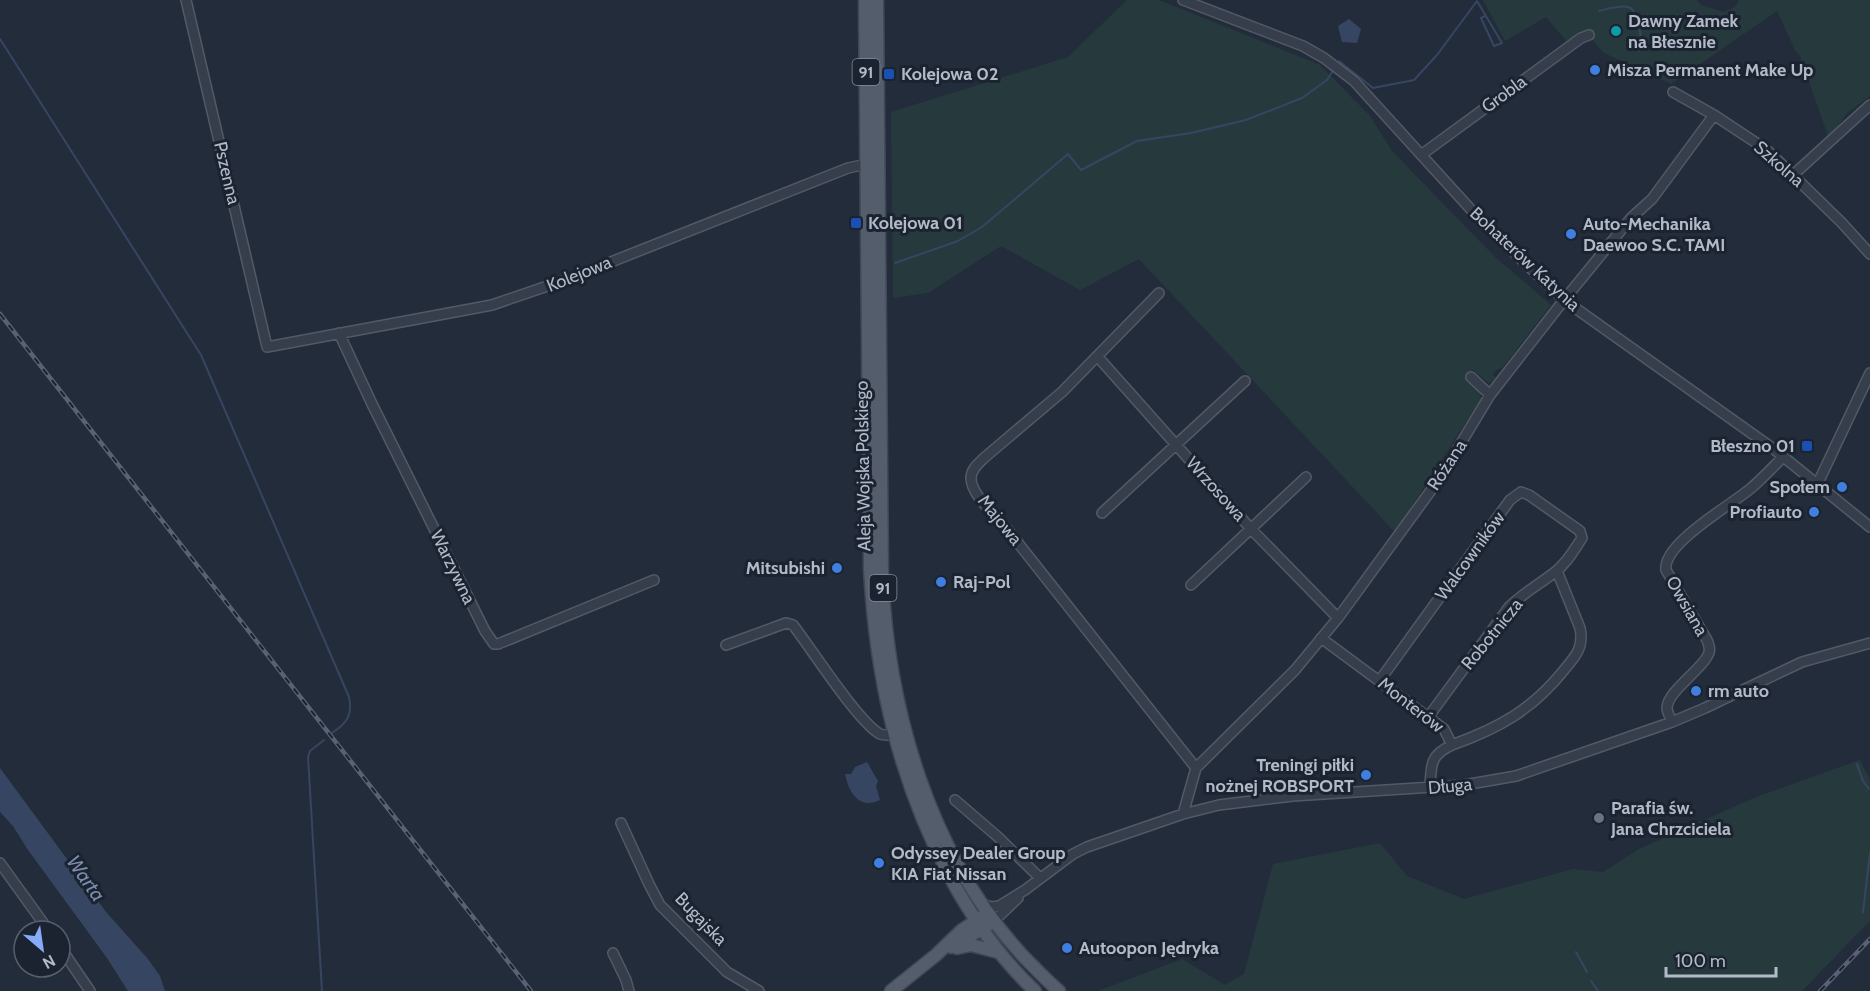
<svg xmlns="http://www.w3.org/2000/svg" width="1870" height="991" font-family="Cabin,sans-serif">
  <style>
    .green { fill: #263a3e }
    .water { fill: #364662 }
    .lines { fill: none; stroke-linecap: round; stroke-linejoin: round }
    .stream { stroke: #364662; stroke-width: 2 }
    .minor-casing { stroke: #525967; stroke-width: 12 }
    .major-casing { stroke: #404755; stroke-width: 15 }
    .minor { stroke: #363e4c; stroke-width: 9 }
    .major { stroke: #545d6c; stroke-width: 12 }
    .rail-casing { stroke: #586273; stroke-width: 4.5 }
    .rail { stroke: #1c2330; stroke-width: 2; stroke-dasharray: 7; stroke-linecap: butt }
    .culture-dot { fill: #0f9aa8; stroke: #1c2330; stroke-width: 2 }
    .shop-dot { fill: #3f7fe0; stroke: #1c2330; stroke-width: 2 }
    .transit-dot { fill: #1a4fb4; stroke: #1c2330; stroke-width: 2 }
    .worship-dot { fill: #6b7280; stroke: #1c2330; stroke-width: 2 }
    .labels { text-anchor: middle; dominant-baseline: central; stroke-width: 6; stroke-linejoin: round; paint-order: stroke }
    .shield { fill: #1c2330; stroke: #858c9a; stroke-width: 1.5 }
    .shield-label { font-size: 16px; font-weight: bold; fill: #b2b9c7 }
    .poi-label { font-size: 18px; font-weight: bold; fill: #b2b9c7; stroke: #1c2330; text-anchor: start }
    .street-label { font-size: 18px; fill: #b2b9c7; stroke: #1c2330 }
    .water-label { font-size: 20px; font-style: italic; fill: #7a8daf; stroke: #1c2330 }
  </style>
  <rect width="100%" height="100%" fill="#232c3b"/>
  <path class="green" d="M1127 0H1159L1320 65 1370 116 1392 151 1495 257 1551 305 1502 368 1496 370 1493 374 1496 379 1489 383 1473 370 1467 373 1465 378 1479 392 1481 399 1395 532 1139 259 1080 290 1001 246 928 293 893 298 891 112 1068 57Z
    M1483 0H1697L1701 5 1724 12 1735 7 1739 0H1870V96L1847 113 1829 139 1800 56 1795 50 1777 11 1671 84 1604 53 1585 32 1568 43 1546 17 1505 41Z
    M1860 760 1870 780V921L1802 991H1098L1182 959 1225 985 1244 974 1273 864 1380 843 1407 876 1464 899 1573 869 1603 872 1639 849 1756 797Z"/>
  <path class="water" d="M1349 19 1361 29 1357 43 1342 42 1338 26Z
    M867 762 878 781 876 786 880 800C859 810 849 793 845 774H851L855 767Z
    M0 768 106 912 148 959 160 976 165 991H128L107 958 28 850 13 826 0 812Z"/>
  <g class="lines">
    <path class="stream" d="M1599 11C1607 9 1620 5 1628 7 1639 10 1643 42 1639 51
      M0 39 201 355 349 697C353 715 347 723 332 733
      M1337 64 1339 61 1373 88 1414 80 1437 55 1477 1 1502 43 1494 46 1481 18 1485 16
      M895 263 958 241 982 227 1068 154 1081 170 1137 141 1191 133 1246 120 1302 98 1327 80 1334 69
      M1857 764 1863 781 1869 789
      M1863 912 1870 853
      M1576 952 1587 972
      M1591 981 1598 991
      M322 991 308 757 310 751 324 740"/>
    <g class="minor-casing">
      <path id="minor" d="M186 0 267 347 492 305 568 279 848 168 872 163
        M1183 0 1303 46 1324 58 1354 81 1485 225 1564 300 1775 450 1870 527
        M1673 92 1714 115 1767 150 1842 223 1870 254
        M1421 155 1581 38 1589 35
        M1793 175 1870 105
        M1159 293 1062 392 984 458C979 463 971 469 971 478 971 495 996 516 1007 529L1196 768
        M339 333 372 404 485 631 494 644H498L654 580
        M1097 356 1251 529 1338 618
        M1471 377 1490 395
        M1817 485 1870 373
        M1102 513 1245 381
        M1191 585 1306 477
        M1321 638 1444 729 1452 745C1430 755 1431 765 1430 788
        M726 645 786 623 793 625C811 648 858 722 880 734 885 736 889 735 894 734
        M1380 680 1510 500 1521 492 1529 495 1580 531 1582 538C1574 550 1567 563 1555 572 1540 584 1523 593 1509 607L1429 716
        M1672 722C1670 717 1667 712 1667 708 1667 692 1702 669 1708 655 1711 650 1709 645 1707 640L1666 570C1662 544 1731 505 1750 489 1762 479 1772 468 1783 457
        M1452 745C1499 728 1532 710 1564 670 1576 656 1584 647 1580 628L1557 571
        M955 800 998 837 1040 878
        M1183 814 1196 768 1295 670 1338 618 1440 478 1490 395 1564 300 1631 218 1652 199 1714 115
        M621 823 649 884 660 905 727 972 759 991
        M0 863 49 931
        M982 904 991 907 999 906 1025 890 1073 854 1087 847 1183 814 1219 805 1293 796 1464 785 1516 776 1672 722 1705 708 1802 662 1870 643
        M994 921 1018 898
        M60 947 90 991
        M613 953 626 980 629 991"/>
    </g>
    <g class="major-casing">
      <path id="major" d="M865 0 870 569C876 678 898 778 949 875 972 918 999 957 1035 991
        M877 0 882 575C888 710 929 854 1023 956 1035 968 1046 980 1059 991
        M951 947 988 925
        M957 948 971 945 998 952
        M891 991 936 955 962 930 982 917"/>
    </g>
    <use href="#minor" class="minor"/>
    <use href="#major" class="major"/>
    <g class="rail-casing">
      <path id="rail" d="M0 314 531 991
        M1820 991 1870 939"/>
    </g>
    <use href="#rail" class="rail"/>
  </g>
  <circle class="culture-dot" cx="1616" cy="31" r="6"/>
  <g class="shop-dot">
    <circle cx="1595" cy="70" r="6"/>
    <circle cx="1571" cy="234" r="6"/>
    <circle cx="1842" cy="487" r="6"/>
    <circle cx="1814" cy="512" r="6"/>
    <circle cx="837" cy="568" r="6"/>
    <circle cx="941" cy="582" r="6"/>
    <circle cx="1696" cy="691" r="6"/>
    <circle cx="1366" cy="775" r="6"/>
    <circle cx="879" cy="863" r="6"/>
    <circle cx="1067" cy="948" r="6"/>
  </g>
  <g class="transit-dot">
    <rect x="883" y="68" width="12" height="12" rx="3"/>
    <rect x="850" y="217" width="12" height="12" rx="3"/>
    <rect x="1801" y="440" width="12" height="12" rx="3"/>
  </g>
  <circle class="worship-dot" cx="1599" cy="818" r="6"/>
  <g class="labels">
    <g class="shield">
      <rect x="852.5" y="59" width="27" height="26" rx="4.5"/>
      <rect x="869.5" y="575" width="27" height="26" rx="4.5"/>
    </g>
    <g class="shield-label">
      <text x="866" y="72">91</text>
      <text x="883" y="588">91</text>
    </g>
    <g class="poi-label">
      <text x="1628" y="21">Dawny Zamek<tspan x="1628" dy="21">na Błesznie</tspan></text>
      <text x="1607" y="70">Misza Permanent Make Up</text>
      <text x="901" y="74">Kolejowa 02</text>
      <text x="868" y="223">Kolejowa 01</text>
      <text x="1583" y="224">Auto-Mechanika<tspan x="1583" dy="21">Daewoo S.C. TAMI</tspan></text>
      <text x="1795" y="446" text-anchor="end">Błeszno 01</text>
      <text x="1830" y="487" text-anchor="end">Społem</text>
      <text x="1802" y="512" text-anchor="end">Profiauto</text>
      <text x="825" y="568" text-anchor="end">Mitsubishi</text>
      <text x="953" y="582">Raj-Pol</text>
      <text x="1708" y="691">rm auto</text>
      <text x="1354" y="765" text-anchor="end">Treningi piłki<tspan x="1354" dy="21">nożnej ROBSPORT</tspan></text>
      <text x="1611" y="808">Parafia św.<tspan x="1611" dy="21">Jana Chrzciciela</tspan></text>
      <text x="891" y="853">Odyssey Dealer Group<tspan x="891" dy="21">KIA Fiat Nissan</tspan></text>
      <text x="1079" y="948">Autoopon Jędryka</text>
    </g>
    <g class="street-label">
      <text transform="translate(1504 94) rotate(-36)">Grobla</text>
      <text transform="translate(1779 164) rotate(41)">Szkolna</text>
      <text transform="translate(227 173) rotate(77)">Pszenna</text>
      <text transform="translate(1525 259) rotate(43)">Bohaterów Katynia</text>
      <text transform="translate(579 274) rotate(-22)">Kolejowa</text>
      <text transform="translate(1447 465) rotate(-57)">Różana</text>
      <text transform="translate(863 466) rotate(-91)">Aleja Wojska Polskiego</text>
      <text transform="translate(1216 489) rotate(48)">Wrzosowa</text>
      <text transform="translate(1000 520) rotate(51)">Majowa</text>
      <text transform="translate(1470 556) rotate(-54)">Walcowników</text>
      <text transform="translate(453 567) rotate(64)">Warzywna</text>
      <text transform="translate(1687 606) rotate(60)">Owsiana</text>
      <text transform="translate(1492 634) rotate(-51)">Robotnicza</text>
      <text transform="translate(1411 705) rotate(38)">Monterów</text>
      <text transform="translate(1450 786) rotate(-5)">Długa</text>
      <text transform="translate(701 919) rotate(46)">Bugajska</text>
    </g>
    <g class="water-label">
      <text transform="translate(86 878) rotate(55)">Warta</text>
    </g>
  </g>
  <g transform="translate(42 949) rotate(151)"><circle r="28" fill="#1c2330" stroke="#585f6c" stroke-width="1.5"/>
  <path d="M0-4.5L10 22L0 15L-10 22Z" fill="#86abf8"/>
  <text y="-9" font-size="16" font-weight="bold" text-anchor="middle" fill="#b2b9c7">N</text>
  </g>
  <path d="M1666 967v9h110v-9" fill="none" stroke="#b2b9c7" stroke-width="3"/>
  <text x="1675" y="967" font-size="18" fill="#b2b9c7" stroke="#1c2330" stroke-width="4.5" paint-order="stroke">100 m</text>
</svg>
